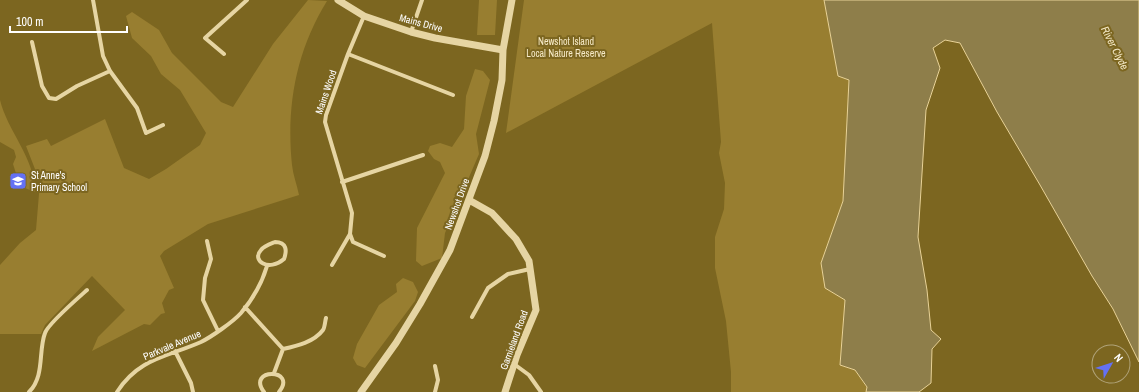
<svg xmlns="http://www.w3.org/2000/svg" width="1139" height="392" font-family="'Archivo Narrow',sans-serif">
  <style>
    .green { fill: #987e30 }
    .water { fill: #8e7e4a; stroke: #e8d297 }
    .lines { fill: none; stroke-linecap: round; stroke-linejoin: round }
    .minor { stroke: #e6d5a3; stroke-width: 4 }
    .tertiary { stroke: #e6d5a3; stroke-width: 7 }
    .labels { text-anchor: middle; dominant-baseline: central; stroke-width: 4; stroke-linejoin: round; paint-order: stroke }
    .street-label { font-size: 10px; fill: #fff; stroke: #7c6620 }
    .park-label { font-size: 10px; fill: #f5e9c6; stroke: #7c6620 }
    .poi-label { font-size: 10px; fill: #fff; stroke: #7c6620; text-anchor: start }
    .water-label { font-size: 11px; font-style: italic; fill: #f3e8c6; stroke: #7c6620 }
  </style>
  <rect width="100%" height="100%" fill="#7c6620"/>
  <path class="green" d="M308 0 327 1C296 51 286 107 292 165 293 175 297 185 299 195L208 224 164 251 160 256 174 288 169 290 162 303 165 313 161 314 150 325 144 324 92 351 98 337 125 310 92 276 45 325 41 334H0V265L20 243 36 230 40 182 26 146 47 139 51 146 105 119 124 168 149 179 166 169 200 145 206 133 180 90 161 74 151 56 132 38 126 16 132 12 159 30 172 53 221 102 233 107 273 44Z
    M479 0H497L495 35H477Z
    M524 0H824L838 76 849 80 843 201 821 263 825 288 845 300 840 365 855 370 867 388 866 392H731V372L726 321 715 268V237L724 209 725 183 719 153 721 142 712 23 506 133Z
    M475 69 483 71 490 80 476 134 479 154 445 233 442 258 422 266 416 261 417 228 445 173 440 162 434 159 428 151 430 146 440 143 452 147 464 129 466 96Z
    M0 100C7 130 36 160 35 192L20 186 13 164 16 157 14 150 0 142Z
    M403 278 413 282 418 292 415 301 365 368 357 365 353 358 357 344 379 305 397 292 396 284Z"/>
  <path class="water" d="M824 0H1139V362L1113 309 1092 276 1040 185 997 112 960 43 945 40 933 48 940 68 926 110 918 237 927 290 931 330 941 339 932 349 931 383 919 392H866L867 387 855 370 840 365 845 300 825 288 821 263 843 201 849 80 838 76Z"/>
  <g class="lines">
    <path class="minor" d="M93 0 103 56 110 71 137 108 146 133 163 125
      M364 16 348 54 326 115 325 122 352 213 350 234 353 242 384 256
      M411 32 422 0
      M32 42 42 86 49 98 56 99 77 86 110 71
      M224 54 205 38 247 0
      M348 54 453 95
      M342 182 423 155
      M207 241 211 259 205 278 203 300 218 331
      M275 242C287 242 287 251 284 259 269 272 251 261 261 250 264 246 270 244 275 242Z
      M332 265 350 234
      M245 307 283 349C297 346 314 342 323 330 325 327 325 321 326 318
      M472 317 488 288 508 274 530 269
      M175 351 191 383 193 392
      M514 364 529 375 541 392
      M274 373 283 349
      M29 392C45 376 38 352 45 333 48 324 78 298 87 290
      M117 392C139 358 167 357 201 342 211 337 233 322 241 313 252 300 262 283 267 266
      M264 392C246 368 298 368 279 392
      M435 392 438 380 435 366"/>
    <path class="tertiary" d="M338 0 364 16 411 32 435 38 503 50
      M469 200 492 213 516 239 529 261 536 310 517 355 505 392
      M361 392 396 343 420 304 450 250 485 156 494 121 502 80 503 50 512 0"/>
  </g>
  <defs>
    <g id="school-square" transform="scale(0.9)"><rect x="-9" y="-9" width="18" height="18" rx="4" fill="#6471f4" stroke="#7c6620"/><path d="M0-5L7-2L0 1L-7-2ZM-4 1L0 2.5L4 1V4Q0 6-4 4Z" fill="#fff"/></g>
  </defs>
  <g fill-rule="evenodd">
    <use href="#school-square" x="18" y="181"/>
  </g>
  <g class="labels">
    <g class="street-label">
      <text transform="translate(421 23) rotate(15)">Mains Drive</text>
      <text transform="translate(326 92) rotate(-71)">Mains Wood</text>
      <text transform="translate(457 204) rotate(-70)">Newshot Drive</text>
      <text transform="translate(514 340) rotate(-70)">Garnieland Road</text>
      <text transform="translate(172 345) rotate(-23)">Parkvale Avenue</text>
    </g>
    <g class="park-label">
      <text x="566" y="41">Newshot Island<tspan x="566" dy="12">Local Nature Reserve</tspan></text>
    </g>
    <g class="poi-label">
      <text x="31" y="175">St Anne's<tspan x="31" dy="12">Primary School</tspan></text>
    </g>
    <g class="water-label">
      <text transform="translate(1115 48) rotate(63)">River Clyde</text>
    </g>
  </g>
  <g transform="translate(1111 364) rotate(51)"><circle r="19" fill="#7c6620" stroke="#b0a379"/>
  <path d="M0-3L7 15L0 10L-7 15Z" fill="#6471f4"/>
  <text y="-6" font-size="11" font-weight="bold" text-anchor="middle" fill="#ffffff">N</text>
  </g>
  <path d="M10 26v6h117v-6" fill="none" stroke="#ffffff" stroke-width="2"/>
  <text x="16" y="26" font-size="12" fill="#ffffff" stroke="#7c6620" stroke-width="3" paint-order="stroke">100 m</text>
</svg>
